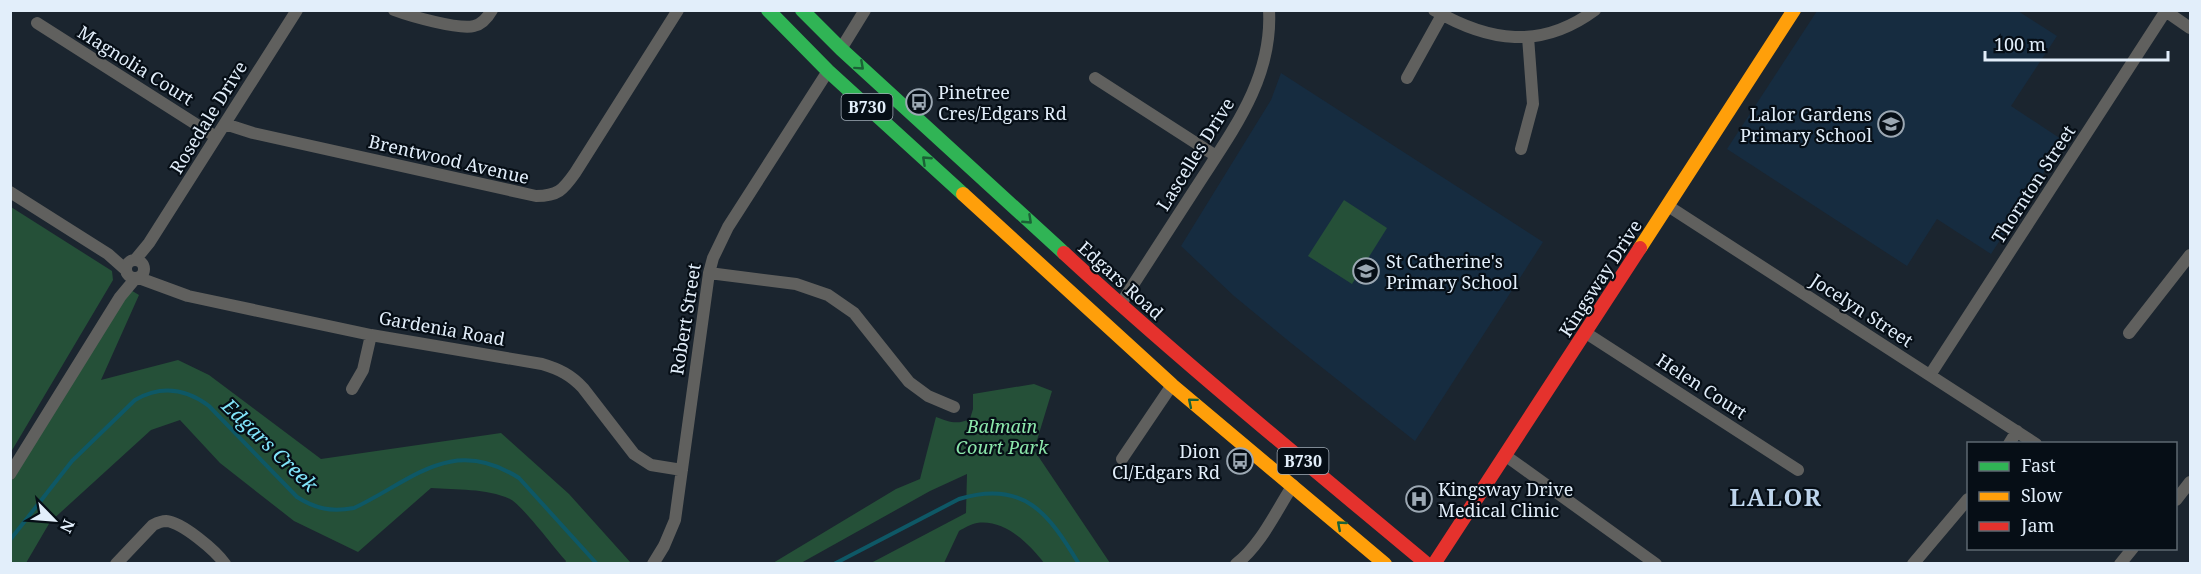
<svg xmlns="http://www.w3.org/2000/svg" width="2201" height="574" font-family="'Noto Serif',serif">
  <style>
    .built { fill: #162c40 }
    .green { fill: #255038 }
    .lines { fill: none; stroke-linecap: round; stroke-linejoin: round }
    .stream { stroke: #0e5866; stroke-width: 4 }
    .street { stroke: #60605e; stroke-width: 12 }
    .fast { stroke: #30b455; stroke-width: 14 }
    .slow { stroke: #ff9f0a; stroke-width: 14 }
    .jam { stroke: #e5322d; stroke-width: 14 }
    .oneway { stroke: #1b6136 }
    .labels { text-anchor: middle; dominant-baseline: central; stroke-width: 4.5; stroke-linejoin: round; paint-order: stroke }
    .shield { fill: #060e16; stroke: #a0abb6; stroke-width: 1.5 }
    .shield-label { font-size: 16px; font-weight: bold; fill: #e2eefa }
    .street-label { font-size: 18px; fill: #e2eefa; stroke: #060e16 }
    .poi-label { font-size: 18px; fill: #e2eefa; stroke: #060e16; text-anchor: start }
    .park-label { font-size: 18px; font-style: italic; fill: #8ce7ab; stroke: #060e16 }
    .water-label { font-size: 20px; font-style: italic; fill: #82e5fb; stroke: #060e16 }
    .district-label { font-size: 24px; font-weight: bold; letter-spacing: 1.5px; fill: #bdd4ec; stroke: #060e16 }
  </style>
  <rect width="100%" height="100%" fill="#1b252f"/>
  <path class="built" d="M1817 11H2018L2057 36 2011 106 2064 141 1991 254 1937 219 1907 266 1727 149Z
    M1281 73 1543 242 1415 441 1291 343 1234 296 1181 246 1271 100Z"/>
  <path class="green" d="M1344 200 1387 228 1352 284 1308 256Z
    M11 207 112 271 113 280 11 452Z
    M129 289 139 295 101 380 178 360 209 375 321 459 501 433 569 494 631 563H565L566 561C555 549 522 505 510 499 486 488 456 490 431 488L358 552 294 521 220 463 180 420 151 430 50 522 26 563H11L10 483Z
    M1034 384 1052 391 1034 450 1110 563H1044C1029 543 1004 519 977 523 971 524 964 528 959 531L944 563H871L966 513 967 474 930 491 801 563H773L896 489 920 479 936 417C949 422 957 425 970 419L973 409V394Z"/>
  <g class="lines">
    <path class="stream" d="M10 540 72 461 135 400C161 385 185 388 209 406L297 497C316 509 331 512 354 508 413 480 452 435 519 478L597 564
      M834 564 959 499C1024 479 1049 514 1079 564"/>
    <path class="street" d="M394 10C410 16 459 30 474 26 483 24 488 17 492 10
      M1434 10C1489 42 1541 50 1595 10
      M2164 10 2190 28
      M37 23 216 137
      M841 49 865 10
      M1095 78 1216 156
      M1407 78 1442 15
      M225 124 253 133 536 196C558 196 563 190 575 173L678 10
      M1521 149 1533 104 1528 37
      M10 192 108 254 126 270
      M1668 206 2036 444
      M126 269a9 9 0 1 1 18 0a9 9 0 1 1-18 0Z
      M135 260 149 243 297 10
      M709 273 796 284 828 295 854 313 909 382 928 396 954 407
      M139 278 188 296 371 335 542 364C559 369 571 375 583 388L634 454 651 465 682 470
      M1120 305C1145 267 1170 228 1195 189 1230 134 1273 80 1269 10
      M1586 333 1798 470
      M2129 333 2190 255
      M1930 375 2165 12
      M352 389 363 370 371 335
      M2009 444 2017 431
      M1506 456 1656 564
      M1122 459 1172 385
      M10 474 120 297 135 279
      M2176 500 2190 482
      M116 564 153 525C157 523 161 521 166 521 182 522 216 551 225 564
      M653 564 664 546 675 520 709 273 713 258 728 227 828 71
      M1236 564C1261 545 1276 511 1293 485
      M1913 564 1968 499
      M2120 564 2133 548"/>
    <path class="fast" d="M768 10 828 71 963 194
      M802 10 841 49 1064 253"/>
    <path class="slow" d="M963 194 1172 385 1385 564
      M1640 248 1794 10"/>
    <path class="jam" d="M1064 253C1181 361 1305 462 1427 564
      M1434 564 1640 248"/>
  </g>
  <defs><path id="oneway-chevron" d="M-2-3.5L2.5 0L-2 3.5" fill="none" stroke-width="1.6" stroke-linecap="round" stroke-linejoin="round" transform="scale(1.5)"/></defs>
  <g class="oneway">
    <use href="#oneway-chevron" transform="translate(860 66) rotate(42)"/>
    <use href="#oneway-chevron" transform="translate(926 160) rotate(-137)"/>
    <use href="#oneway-chevron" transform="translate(1028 220) rotate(43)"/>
    <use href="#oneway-chevron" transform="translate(1192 402) rotate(-140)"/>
    <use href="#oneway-chevron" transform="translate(1341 525) rotate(-139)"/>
  </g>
  <defs>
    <g id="bus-ring" transform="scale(1.35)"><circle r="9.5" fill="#060e16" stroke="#9ca8b3" stroke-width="1.5"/><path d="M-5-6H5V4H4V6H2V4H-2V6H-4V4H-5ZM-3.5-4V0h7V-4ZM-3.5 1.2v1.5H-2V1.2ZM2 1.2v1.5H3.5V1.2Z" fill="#9ca8b3"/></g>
    <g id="school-ring" transform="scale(1.35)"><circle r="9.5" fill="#060e16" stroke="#9ca8b3" stroke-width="1.5"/><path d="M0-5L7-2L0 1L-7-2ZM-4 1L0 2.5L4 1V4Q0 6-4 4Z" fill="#9ca8b3"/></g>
    <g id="hospital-ring" transform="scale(1.35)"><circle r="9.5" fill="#060e16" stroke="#9ca8b3" stroke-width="1.5"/><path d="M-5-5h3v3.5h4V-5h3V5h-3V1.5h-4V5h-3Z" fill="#9ca8b3"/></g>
  </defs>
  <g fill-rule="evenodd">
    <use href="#bus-ring" x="919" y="102"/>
    <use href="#school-ring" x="1891" y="124"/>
    <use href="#school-ring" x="1366" y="271"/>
    <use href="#bus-ring" x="1240" y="461"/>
    <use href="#hospital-ring" x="1419" y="499"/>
  </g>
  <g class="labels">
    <g class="shield">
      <rect x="841.5" y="94" width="51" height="26" rx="4.5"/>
      <rect x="1277.5" y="448" width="51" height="26" rx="4.5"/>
    </g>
    <g class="shield-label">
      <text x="867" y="107">B730</text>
      <text x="1303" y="461">B730</text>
    </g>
    <g class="street-label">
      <text transform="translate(136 65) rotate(32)">Magnolia Court</text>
      <text transform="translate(208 117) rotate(-58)">Rosedale Drive</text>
      <text transform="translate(1195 154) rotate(-58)">Lascelles Drive</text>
      <text transform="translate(449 159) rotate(13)">Brentwood Avenue</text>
      <text transform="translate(2033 184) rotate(-57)">Thornton Street</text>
      <text transform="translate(1600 278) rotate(-57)">Kingsway Drive</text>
      <text transform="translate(1121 280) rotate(42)">Edgars Road</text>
      <text transform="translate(1862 310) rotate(33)">Jocelyn Street</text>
      <text transform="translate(685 319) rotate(-81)">Robert Street</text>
      <text transform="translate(442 328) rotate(10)">Gardenia Road</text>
      <text transform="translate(1702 386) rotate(33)">Helen Court</text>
    </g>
    <g class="poi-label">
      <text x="938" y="92">Pinetree<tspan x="938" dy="21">Cres/Edgars Rd</tspan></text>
      <text x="1872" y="114" text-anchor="end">Lalor Gardens<tspan x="1872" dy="21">Primary School</tspan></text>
      <text x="1386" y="261">St Catherine's<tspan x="1386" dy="21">Primary School</tspan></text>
      <text x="1220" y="451" text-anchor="end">Dion<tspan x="1220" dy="21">Cl/Edgars Rd</tspan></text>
      <text x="1438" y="489">Kingsway Drive<tspan x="1438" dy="21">Medical Clinic</tspan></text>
    </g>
    <g class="park-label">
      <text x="1002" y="426">Balmain<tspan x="1002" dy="21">Court Park</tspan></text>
    </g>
    <g class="water-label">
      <text transform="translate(270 445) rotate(44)">Edgars Creek</text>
    </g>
    <g class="district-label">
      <text x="1776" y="496">LALOR</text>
    </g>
  </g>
  <rect width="2201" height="574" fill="none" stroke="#e2eefa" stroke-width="24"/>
  <rect x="1967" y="442" width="210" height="108" fill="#060e16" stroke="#5e6871" stroke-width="1.5"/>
  <rect x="1979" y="462" width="30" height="9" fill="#30b455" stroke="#5e6871" stroke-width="1.5"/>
  <text x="2021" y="472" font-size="18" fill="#e2eefa">Fast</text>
  <rect x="1979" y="492" width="30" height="9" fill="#ff9f0a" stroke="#5e6871" stroke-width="1.5"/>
  <text x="2021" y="502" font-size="18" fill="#e2eefa">Slow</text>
  <rect x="1979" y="522" width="30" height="9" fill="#e5322d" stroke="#5e6871" stroke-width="1.5"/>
  <text x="2021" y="532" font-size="18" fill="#e2eefa">Jam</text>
  <g transform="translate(54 520) rotate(115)" stroke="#060e16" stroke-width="4.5" paint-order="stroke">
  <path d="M0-4.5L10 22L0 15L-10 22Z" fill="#e2eefa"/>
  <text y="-9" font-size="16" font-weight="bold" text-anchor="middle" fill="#e2eefa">N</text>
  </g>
  <path d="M1985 51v9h183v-9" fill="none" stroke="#e2eefa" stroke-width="3"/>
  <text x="1994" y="51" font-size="18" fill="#e2eefa" stroke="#060e16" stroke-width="4.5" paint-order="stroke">100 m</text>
</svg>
